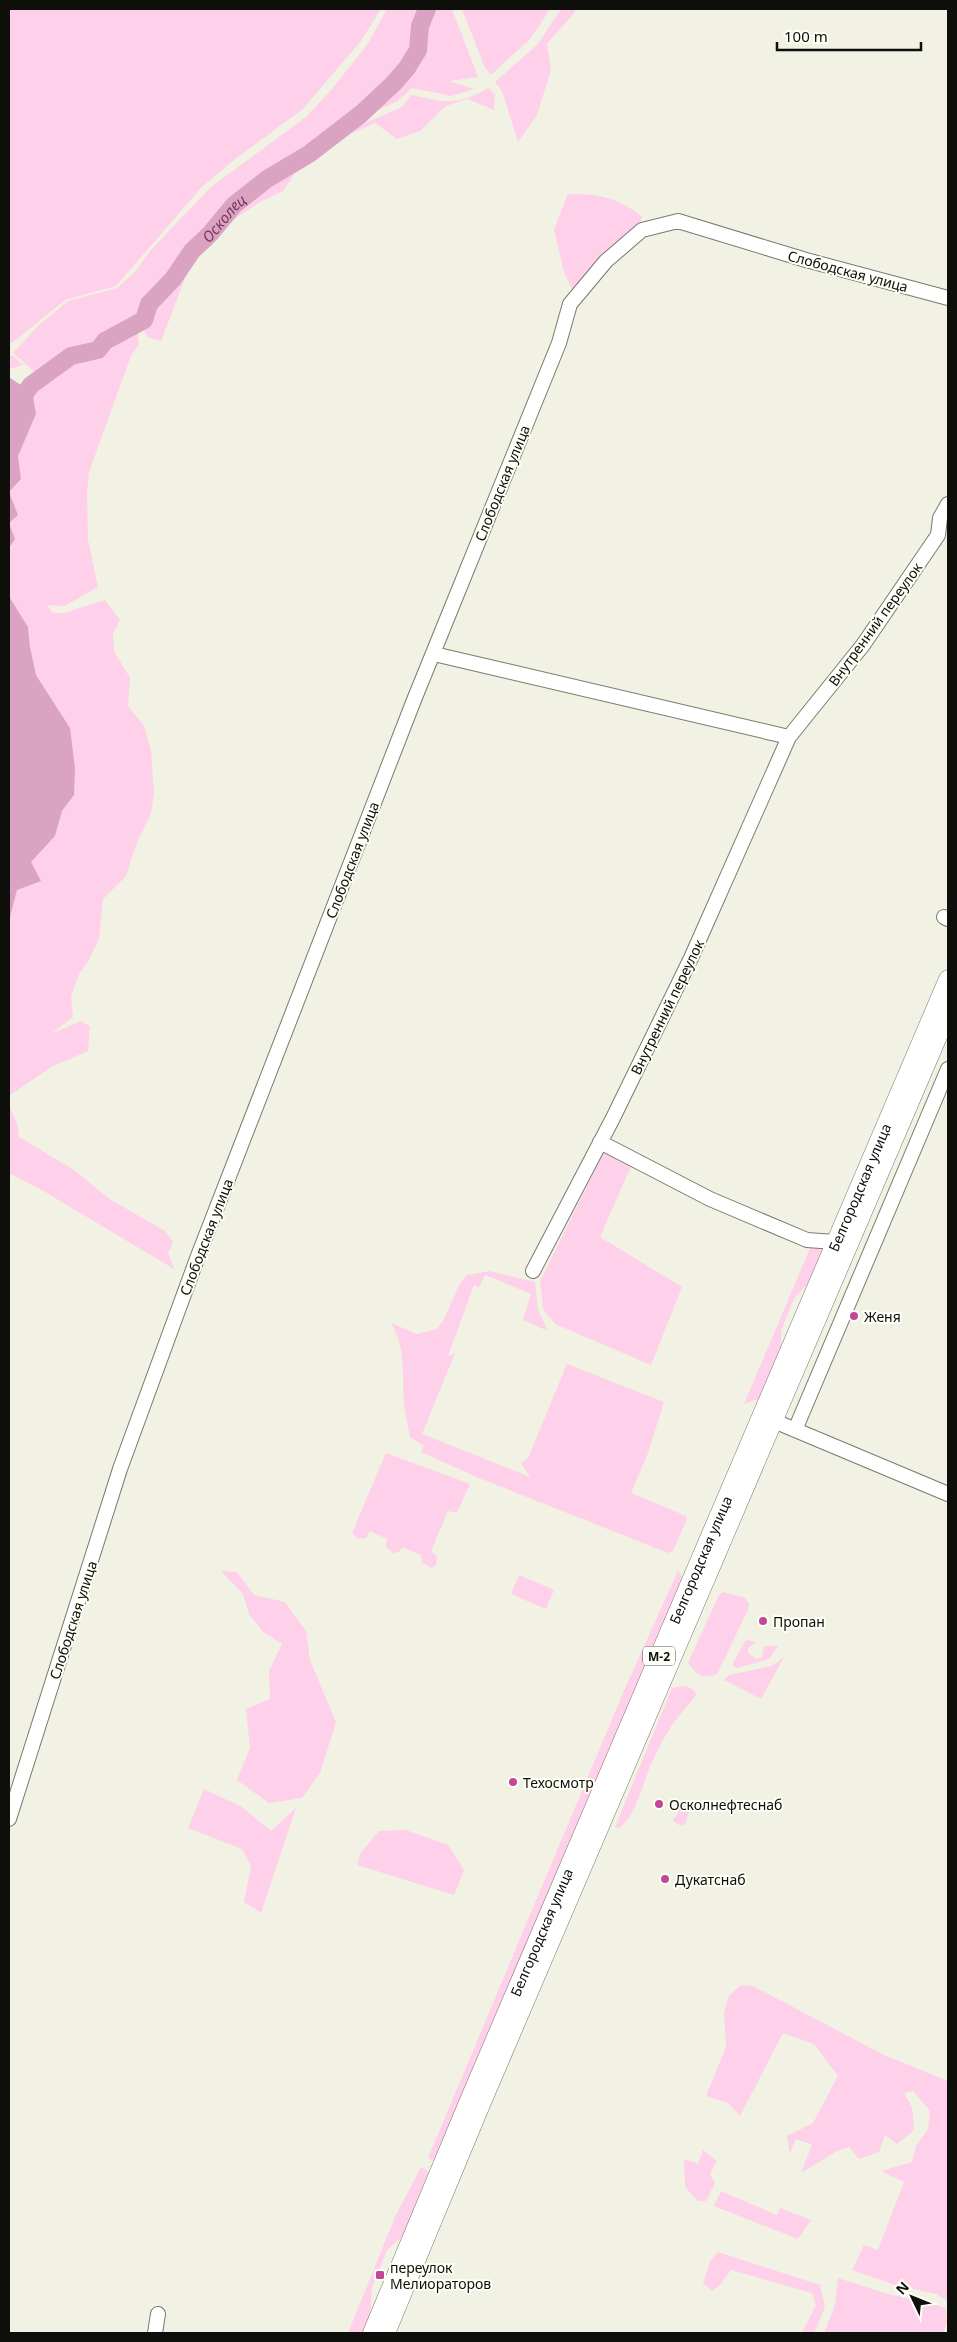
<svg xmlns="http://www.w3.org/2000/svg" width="957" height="2342" font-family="'Noto Sans',sans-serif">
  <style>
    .green { fill: #fed0e9 }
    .water { fill: #d9a3c1 }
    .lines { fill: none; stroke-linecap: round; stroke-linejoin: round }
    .river { stroke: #d9a3c1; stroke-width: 18 }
    .minor-casing { stroke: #797a6d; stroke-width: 16 }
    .major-casing { stroke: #797a6d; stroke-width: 19 }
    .minor { stroke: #fff; stroke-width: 14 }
    .major { stroke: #fff; stroke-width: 18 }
    .poi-dot { fill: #c34797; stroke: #fefff6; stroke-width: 2 }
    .labels { text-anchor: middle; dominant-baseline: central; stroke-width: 4; stroke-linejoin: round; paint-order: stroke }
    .shield { fill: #fefff6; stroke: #565751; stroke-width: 1 }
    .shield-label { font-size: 12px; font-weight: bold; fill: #0e0f0a }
    .street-label { font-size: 14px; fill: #0e0f0a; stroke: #fefff6 }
    .poi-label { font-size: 14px; fill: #0e0f0a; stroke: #fefff6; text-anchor: start }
    .water-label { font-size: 15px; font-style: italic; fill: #78375f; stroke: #fefff6 }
  </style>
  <rect width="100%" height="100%" fill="#f1f2e3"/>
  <path class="green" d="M9 9H381L361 41 303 109 235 159 201 188 116 286 65 300 12 343 9 340Z
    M387 9H452L478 77 449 81 474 89 451 96 412 88 398 101 340 127 308 150 267 174 237 196 190 248 171 276 146 302 144 314 140 320 107 337 93 349 70 354 39 376 13 353 40 324 68 301 117 288 135 272 150 251 211 187 306 117 333 88 369 42Z
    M462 9H550L530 39 491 75 485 68Z
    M561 9H574L575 12 547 44 551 70 537 115 518 142 502 91 495 82 538 44Z
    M488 88 495 94 494 110 468 99 446 106 420 131 397 139 375 123 327 144 299 167 283 191 260 202 221 228 191 263 161 341 147 337 140 321 165 290 174 282 194 252 212 236 236 207 267 182 310 156 326 142 340 134 402 107 411 95C447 102 456 107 488 88Z
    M568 194C600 194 616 197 643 217L636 228 577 288 572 289 564 272 554 229Z
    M136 324 139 344 131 356 89 472 87 494 88 540 98 587 65 606 47 605 53 613H64L105 600 120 620 113 634 114 651 130 678 128 706 144 726 151 751 154 793 151 813 136 845 126 876 103 899 99 939 87 963 79 974 71 996 73 1017 51 1034 81 1021 90 1026 88 1051 53 1066 10 1095 9 1099V921L17 890 31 862 55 836 62 811 74 795 70 728 36 675 30 647 28 627 10 598 9 548 15 539 9 523 18 515 9 492 21 479 18 456 36 414 31 387 71 358 98 353 107 343Z
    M12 355 23 365 9 369V357Z
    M9 1106 17 1123 19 1137 74 1170 111 1200 165 1231 173 1242 168 1253 174 1269 45 1192 9 1173Z
    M605 1150 631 1166 600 1237 682 1287 651 1365 555 1324 543 1309 540 1281Z
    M811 1246 823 1250 824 1256 813 1278 794 1299 781 1331V1356L761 1398 744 1404Z
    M490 1271 535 1282 538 1310 548 1331 523 1320 531 1294 485 1275 479 1287 474 1285 448 1356 455 1353 422 1434 530 1477 521 1463 528 1458 567 1364 664 1402 648 1453 631 1493 686 1516 687 1519 673 1551 668 1553 479 1478 421 1452 424 1446 410 1437C408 1426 405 1414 404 1403 402 1376 406 1347 391 1323L417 1334 437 1329 444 1319 460 1283 467 1275Z
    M386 1453 470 1484 457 1513 448 1511 431 1551 437 1556 436 1565 432 1568 422 1563 421 1555 402 1547 399 1552 393 1553 386 1547 387 1539 370 1531 366 1538 358 1539 352 1533Z
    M221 1571 237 1572 254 1595 285 1602 306 1631 310 1660 336 1722 320 1773 302 1798 269 1803 237 1780 250 1748 246 1709 270 1699 269 1671 282 1644 263 1632 249 1614 243 1594Z
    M678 1571 684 1579 441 2157 434 2161 428 2158 626 1686Z
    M519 1575 554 1590 546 1609 511 1594Z
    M723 1592 745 1598 749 1604 748 1610 717 1674C703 1680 696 1674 688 1663L719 1595Z
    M746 1640 756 1642 748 1648V1653L756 1659 762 1657 764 1646H778L769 1659 737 1668 733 1666V1663Z
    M784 1657 761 1699 724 1680 729 1675 772 1666Z
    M686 1686 694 1690 696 1695C691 1703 684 1709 679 1716 667 1730 657 1751 650 1767 642 1786 635 1818 619 1828L615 1827 672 1688Z
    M204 1789 242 1807 271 1831 296 1808 261 1913 244 1902 251 1866 242 1849 188 1828Z
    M686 1800 689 1802 691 1806 685 1824 681 1826 673 1821 674 1817H676L680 1807 679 1806Z
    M406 1830 448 1845 464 1870 454 1895 357 1865 360 1854 379 1831Z
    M741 1985 753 1986 884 2055 948 2081V2301L936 2294 895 2285 852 2270 864 2245 878 2250 904 2182 881 2171 912 2162 916 2146 928 2129 930 2111 913 2091 904 2093 912 2107 914 2130 897 2144 885 2135 879 2152 859 2159 849 2147 837 2151 801 2173 812 2145 796 2139 790 2153 787 2136 813 2123 838 2076 814 2044 783 2033 740 2116 728 2103 706 2096 726 2047 724 2012 729 1996Z
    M703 2150 717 2161 710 2174 715 2183 706 2201H698L685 2187 684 2159 698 2164Z
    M421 2167 427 2170 428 2173 405 2234 387 2250 372 2287 370 2314 362 2333H348L395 2217Z
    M721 2191 777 2215 780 2208 811 2220 798 2239 714 2206Z
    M718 2252 820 2285 825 2307 814 2333H802L816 2305 812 2293 731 2270 720 2285 712 2291 703 2283 710 2261Z
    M838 2278 888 2294 932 2303 946 2309 947 2323 943 2333H824L835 2305Z"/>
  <path class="water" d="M9 377 22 386 31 385 36 414 18 456 21 479 9 492 18 515 9 523 15 539 9 548Z
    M9 583 10 598 28 627 30 647 36 675 70 728 75 768 74 795 62 811 55 836 31 862 41 881 17 890 9 921Z"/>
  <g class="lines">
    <path class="river" id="s1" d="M9 416 31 385 71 356 98 350 105 341 144 320 149 304 173 279 192 251 210 234 234 205 267 179 309 154 361 114 394 83 407 68 418 50 420 26 427 9"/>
    <g class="minor-casing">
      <path id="minor" d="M434 654 789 737
        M944 917 948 919
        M600 1142 710 1199 807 1240 835 1242
        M533 1271 613 1118 691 958 789 737 863 645 938 535 940 518 948 504
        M774 1421 948 1494
        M795 1430 948 1069
        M9 1819 120 1469 198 1256 414 700 559 343 570 304 606 261 642 230 678 221 806 260 948 298
        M155 2333 158 2314"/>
    </g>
    <g class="major-casing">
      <g id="major">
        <path id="s2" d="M372 2333 470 2098 948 979"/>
        <path d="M386 2333 482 2102 948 1013"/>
      </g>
    </g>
    <use href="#minor" class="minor"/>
    <use href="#major" class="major"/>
  </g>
  <g class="poi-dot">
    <circle cx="854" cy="1316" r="5"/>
    <circle cx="763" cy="1621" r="5"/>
    <circle cx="513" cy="1782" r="5"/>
    <circle cx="659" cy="1804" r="5"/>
    <circle cx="665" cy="1879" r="5"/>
    <rect x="375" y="2270" width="10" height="10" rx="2.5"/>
  </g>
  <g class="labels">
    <rect class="shield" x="643" y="1646.5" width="32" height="19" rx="4"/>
    <g class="shield-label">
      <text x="659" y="1656">М-2</text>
    </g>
    <g class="street-label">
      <text transform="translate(848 271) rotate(15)">Слободская улица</text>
      <text transform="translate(502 483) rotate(-68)">Слободская улица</text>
      <text transform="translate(875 624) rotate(-54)">Внутренний переулок</text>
      <text transform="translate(352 860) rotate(-69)">Слободская улица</text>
      <text transform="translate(667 1007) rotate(-64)">Внутренний переулок</text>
      <text stroke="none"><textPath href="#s2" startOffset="1245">Белгородская улица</textPath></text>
      <text transform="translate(206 1237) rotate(-69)">Слободская улица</text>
      <text stroke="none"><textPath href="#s2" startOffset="840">Белгородская улица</textPath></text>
      <text transform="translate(73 1620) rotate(-72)">Слободская улица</text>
      <text stroke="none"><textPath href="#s2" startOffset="435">Белгородская улица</textPath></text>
    </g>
    <g class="poi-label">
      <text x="864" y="1316">Женя</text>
      <text x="773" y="1621">Пропан</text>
      <text x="523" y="1782">Техосмотр</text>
      <text x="669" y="1804">Осколнефтеснаб</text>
      <text x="675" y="1879">Дукатснаб</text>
      <text x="390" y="2267">переулок<tspan x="390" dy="16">Мелиораторов</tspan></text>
    </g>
    <g class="water-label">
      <text stroke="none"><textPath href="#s1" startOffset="302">Осколец</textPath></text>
    </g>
  </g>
  <rect width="957" height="2342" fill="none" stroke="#0e0f0a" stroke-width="20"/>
  <g transform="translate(912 2297) rotate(313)" stroke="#fefff6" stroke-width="4" paint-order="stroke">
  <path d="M0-4L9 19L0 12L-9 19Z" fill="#0e0f0a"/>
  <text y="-8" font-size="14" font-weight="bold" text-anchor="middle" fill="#0e0f0a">N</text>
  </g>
  <path d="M777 42v8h144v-8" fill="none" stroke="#0e0f0a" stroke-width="2.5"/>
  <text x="784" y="42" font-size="15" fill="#0e0f0a" stroke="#fefff6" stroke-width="4" paint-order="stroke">100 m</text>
</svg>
